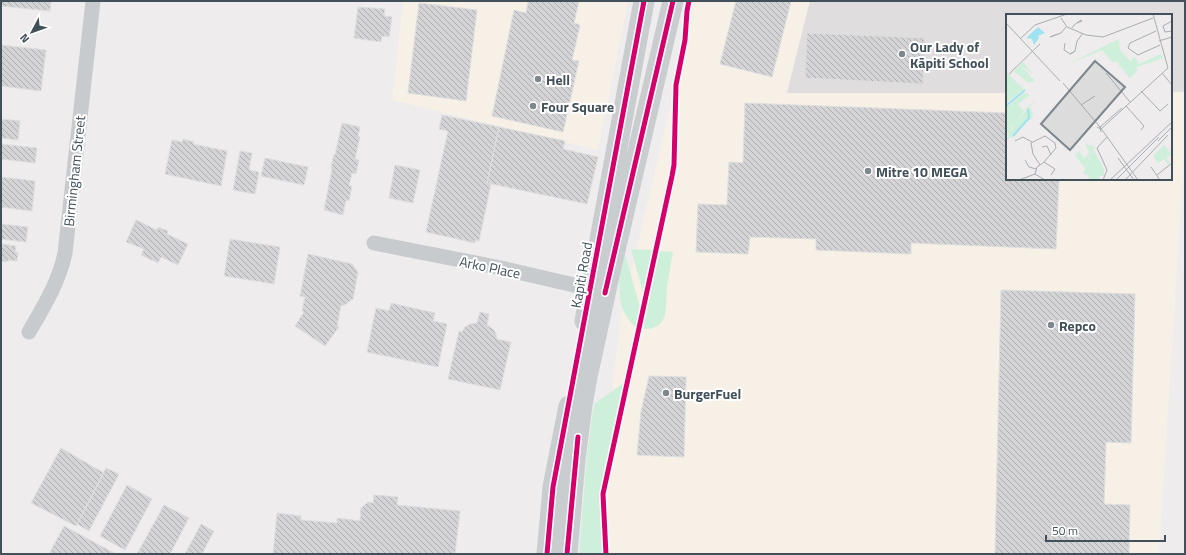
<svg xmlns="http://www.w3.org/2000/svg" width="1186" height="555" font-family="'Titillium Web',sans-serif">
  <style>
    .commercial { fill: #f6f0e6 }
    .education { fill: #dfddde }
    .grass { fill: #ceefd9 }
    .building { fill: url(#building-back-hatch); stroke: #dededf }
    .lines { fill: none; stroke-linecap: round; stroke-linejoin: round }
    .minor { stroke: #c8cbcd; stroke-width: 15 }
    .secondary { stroke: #c9cdd0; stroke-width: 21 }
    .cycleway-casing { stroke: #fff; stroke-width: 8 }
    .cycleway { stroke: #d6006c; stroke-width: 5 }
    .poi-dot { fill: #7e878d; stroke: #fff; stroke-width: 1.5 }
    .labels { text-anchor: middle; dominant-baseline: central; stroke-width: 4; stroke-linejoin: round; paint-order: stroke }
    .poi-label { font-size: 14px; font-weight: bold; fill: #42505a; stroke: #fff; text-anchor: start }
    .street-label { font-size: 14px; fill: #42505a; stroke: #fff }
    .inset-river { fill: none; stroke: #9fe3f0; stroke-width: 2 }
    .inset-road { fill: none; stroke: #a9aeb2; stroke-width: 1 }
    .view { fill: #7e878d; fill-opacity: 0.15; stroke: #7e878d; stroke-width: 2 }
    .inset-edge { fill: none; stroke: #42505a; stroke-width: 2 }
  </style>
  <defs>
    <pattern id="building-back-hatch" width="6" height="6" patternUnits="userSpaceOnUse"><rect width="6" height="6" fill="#d4d4d7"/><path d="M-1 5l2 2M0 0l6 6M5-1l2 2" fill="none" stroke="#aeaeb1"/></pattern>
  </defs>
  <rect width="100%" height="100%" fill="#eeecec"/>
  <path class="commercial" d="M403 1H628L598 150 392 100Z
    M695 1H810L787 93H1007V179H1171V92H1185V142L1159 554H596L599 502 621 315Z"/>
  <path class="education" d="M810 1H1185V92H1171V15H1007V93H787Z"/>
  <path class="grass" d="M631 249 652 250 643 292Z
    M624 251 640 307 635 326C613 308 619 276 624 251Z
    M659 251 673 252C671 263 669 274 667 286 665 305 671 329 644 329L643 326Z
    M628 380 603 494 606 554H579L587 456 594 404Z"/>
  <path class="building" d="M1 1H51L50 11 1 6Z
    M528 1H579L574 23 580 25 572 60 579 61 563 132 492 116 514 10 526 13Z
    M736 1H791L772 77 720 64Z
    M419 3 477 10 466 101 408 93Z
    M358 7 385 9 384 16 392 17 389 37 382 36 381 42 354 38Z
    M807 33 925 38 923 84 805 78Z
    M1 45 46 50 41 91 1 86Z
    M745 103 1007 113V179H1059L1056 249 911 243V254L816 250V239L750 237 748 254 696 252 698 204 727 205 729 162 743 163Z
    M442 115 499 127 487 183 491 184 479 241 475 240V243L426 232 448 131 439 129Z
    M1 119 20 121 18 140 1 138Z
    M342 123 360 127 358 136 360 137 355 159 359 160 356 174 352 173 349 186H352L349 201 346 200 343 215 324 210 332 169 331 168 334 154 335 155Z
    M499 127 565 141 563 149 598 157 587 204 487 183Z
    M183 139 194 142 193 144 227 151 221 186 165 174 172 140 182 142Z
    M1 144 37 148 35 163 1 159Z
    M240 151 252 153 249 170 259 172 255 194 233 190Z
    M265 158 308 167 304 185 261 176Z
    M395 165 420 170 413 203 389 198Z
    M1 177 35 181 32 211 1 207Z
    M136 220 157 230 158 227 168 231 167 234 188 244 178 265 161 257 158 263 141 255 144 249 126 242Z
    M1 224 28 227 26 242 1 239Z
    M230 239 280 247 274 284 224 276Z
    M1 244 16 246 15 252H18L17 261 8 260 7 262 1 261Z
    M308 254 352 264 358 272 353 299 343 306 341 305 337 326 339 327 325 346 295 326 304 312 302 311 305 297 300 296Z
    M1001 290 1135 294 1131 443 1106 442 1104 504 1130 505 1129 554H995Z
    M391 303 435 313 433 321 447 324 438 367 367 352 376 308 389 311Z
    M480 312 489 314 487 325 494 330 496 334 497 339 511 342 500 390 448 379 459 331 462 332 465 327 470 324 477 323Z
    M649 376 686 377 684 457 637 455 641 412Z
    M61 448 104 473 76 526 31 503Z
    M106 468 119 474 89 531 77 524Z
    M127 485 152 499 125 550 100 536Z
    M374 495 398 497 397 505 460 511 455 554H273L277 513 301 516V520L337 523V518L360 521 361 508 368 502 373 503Z
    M164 505 189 518 170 554H137Z
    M201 524 214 531 202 554H185Z
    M64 526 116 554H49Z"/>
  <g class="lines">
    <path class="minor" d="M374 243 496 267 600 291
      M29 332C44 306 59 282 65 253L93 1"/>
    <path class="secondary" d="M585 321 644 1
      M547 554 553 487 569 406
      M567 554 575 460 582 405 587 377 609 276 673 1"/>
    <g class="cycleway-casing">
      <path id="cycleway" d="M605 293 673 1
        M547 554 553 487 644 1
        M567 554 578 437
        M606 554 603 494 672 176 674 165 676 85 685 40 687 11 689 1"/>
    </g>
    <use href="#cycleway" class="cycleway"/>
  </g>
  <g class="poi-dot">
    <circle cx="902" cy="54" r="4"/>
    <circle cx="538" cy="79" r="4"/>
    <circle cx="533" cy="106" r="4"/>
    <circle cx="868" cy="171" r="4"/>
    <circle cx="1051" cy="325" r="4"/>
    <circle cx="666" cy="393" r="4"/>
  </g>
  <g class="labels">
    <g class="poi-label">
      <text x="910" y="46">Our Lady of<tspan x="910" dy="16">Kāpiti School</tspan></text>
      <text x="546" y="79">Hell</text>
      <text x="541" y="106">Four Square</text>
      <text x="876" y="171">Mitre 10 MEGA</text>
      <text x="1059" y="325">Repco</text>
      <text x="674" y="393">BurgerFuel</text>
    </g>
    <g class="street-label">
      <text transform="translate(74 171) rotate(-84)">Birmingham Street</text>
      <text transform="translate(490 267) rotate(12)">Arko Place</text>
      <text transform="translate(581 275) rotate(-80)">Kapiti Road</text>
    </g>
  </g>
  <g transform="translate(1006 14)">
    <rect width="166" height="166" fill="#eeecec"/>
    <path d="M17 48 27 60 14 51 29 67 22 69 8 57 4 62 18 75 0 89V58L4 61ZM19 79 24 81 12 90 17 97 11 102 29 87 24 93 28 102 20 95 5 113 8 122 0 126 3 120 0 118V94ZM79 130 89 133 86 136 79 154 69 141 73 137 78 144 81 142 83 138Z" fill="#ceefd9"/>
    <path d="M22 95 27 103 6 121 7 110ZM87 135 98 155V162H93V166H84L81 160H77Z" fill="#ceefd9"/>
    <path d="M113 25 114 36 125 48 128 42 133 50 155 40 157 44 131 53V57L124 64 110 47 107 49 96 36 60 51ZM158 131 165 140 160 144 164 149 162 151 158 145 152 149 147 142Z" fill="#ceefd9"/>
    <path d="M32 13 39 19 32 22 33 24 28 31 26 25 20 24Z" fill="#9fe3f0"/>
    <path class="inset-river" d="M0 92 19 76M7 122 23 104 22 95"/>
    <path class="inset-road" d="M55 4 61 13 80 21 97 23 147 4M166 7 157 12 159 18 166 17M0 9 54 67M66 14 68 11 75 6 76 7 71 9M150 17 124 29 122 34 132 41 154 31M52 20 44 23 55 19 60 13M15 24 29 11 61 0M153 27 166 23M59 29 58 36 64 40M68 38 64 40 69 37 71 27 77 19M100 59 124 88M156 59 166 71M3 60 34 30M57 69 94 113 132 166M135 77 154 97 162 90M75 91 89 82M120 92 138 112 135 116M91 113 95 115 162 54 147 0M95 118 94 113 116 94M9 127 17 123 26 128M152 127 166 113M36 133 41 132 45 141M112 144 128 166M19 146 23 153 30 155M38 148 49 155 45 161M145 153 154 166M29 160 31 153 37 149 50 134 49 129 39 122 25 129 27 140 34 151M151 161 166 149M13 166 29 160 39 166M97 166 101 156 91 134 101 123M104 166 166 108M110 166 153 123M119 166 162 121"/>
    <path class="view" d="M89 47 119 73 64 136 35 110Z"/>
    <rect width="166" height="166" class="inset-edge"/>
  </g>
  <rect width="1186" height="555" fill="none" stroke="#42505a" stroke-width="4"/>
  <g transform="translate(32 32) rotate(229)" stroke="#ffffff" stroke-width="3" paint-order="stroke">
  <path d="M0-3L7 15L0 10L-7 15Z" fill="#42505a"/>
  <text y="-6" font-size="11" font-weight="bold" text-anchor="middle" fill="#42505a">N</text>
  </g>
  <path d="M1046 535v6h119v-6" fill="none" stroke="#42505a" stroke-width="2"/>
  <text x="1052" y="535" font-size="12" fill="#42505a" stroke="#ffffff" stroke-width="3" paint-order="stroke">50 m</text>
</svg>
